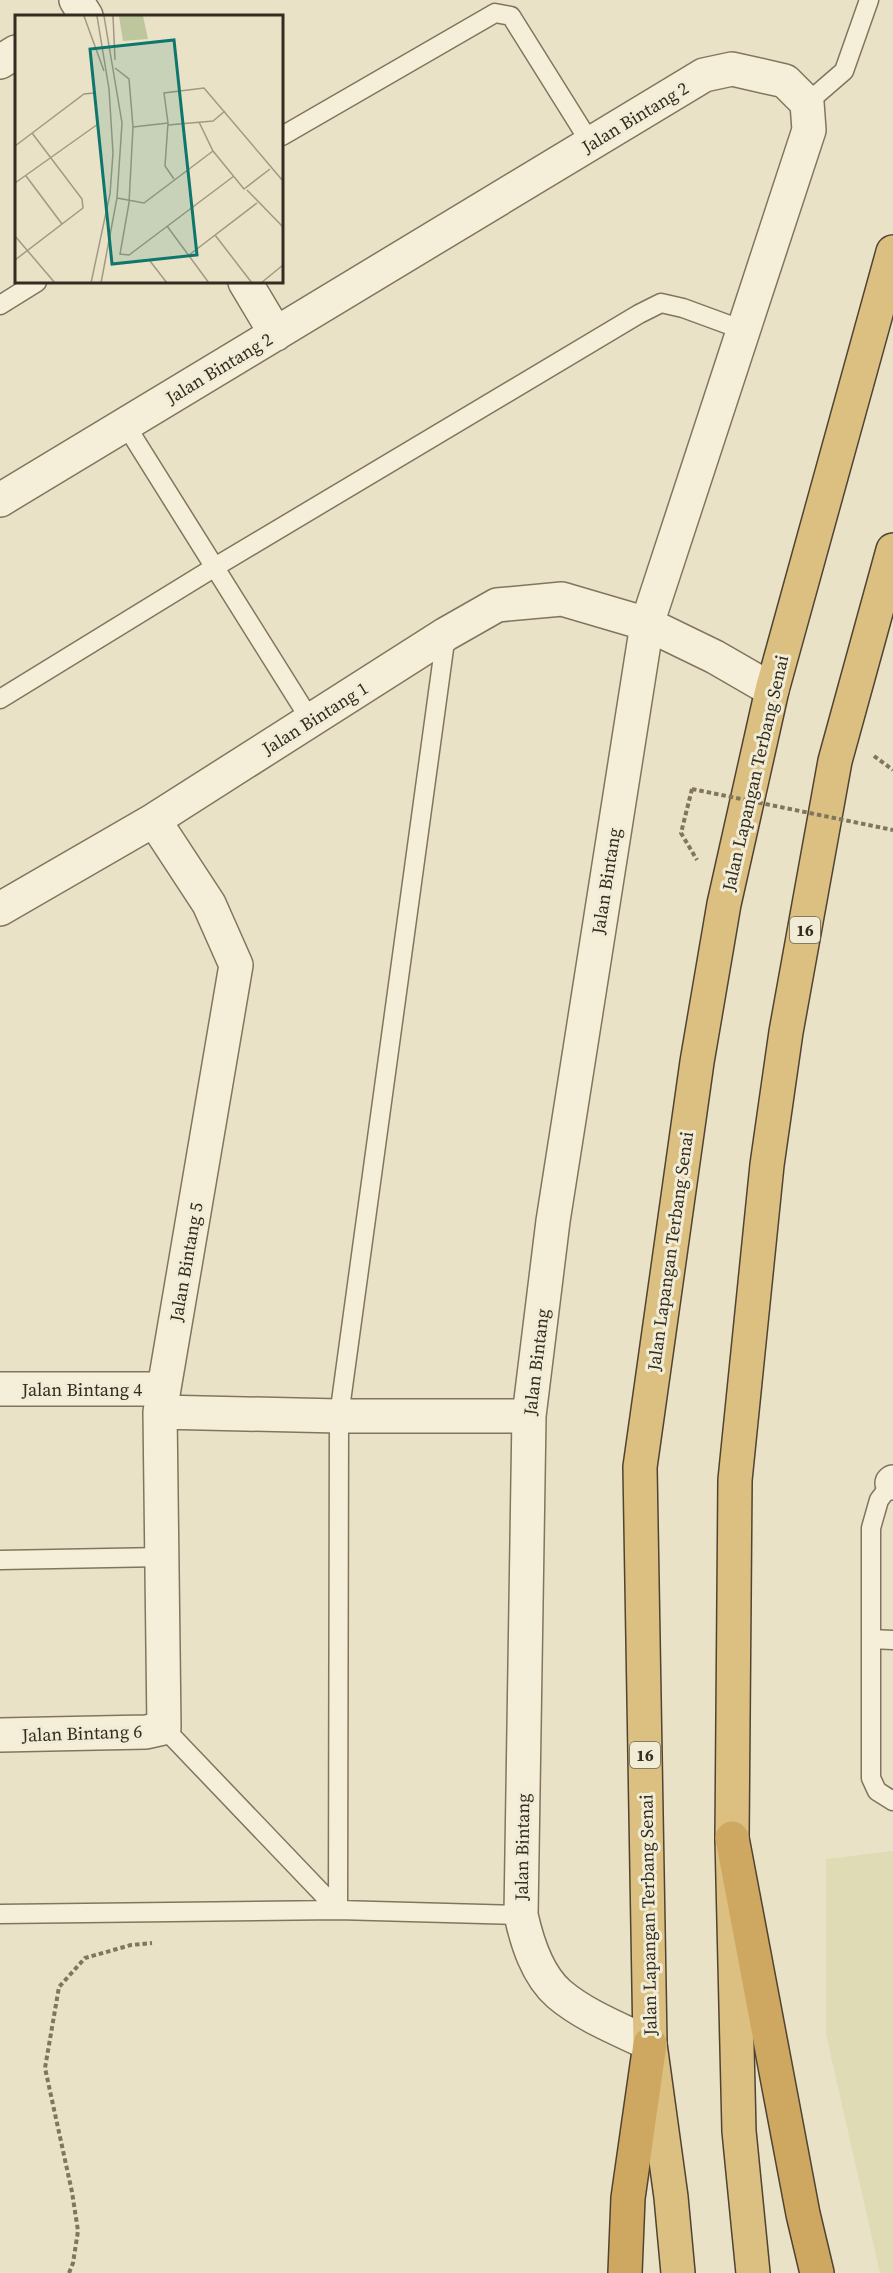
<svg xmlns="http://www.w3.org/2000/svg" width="893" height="2273" font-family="'Source Serif 4',serif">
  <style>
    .farmland { fill: #dedbb5 }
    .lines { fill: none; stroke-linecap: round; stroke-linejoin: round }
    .service-casing { stroke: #82755e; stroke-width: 21 }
    .minor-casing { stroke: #82755e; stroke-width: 36 }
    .trunk-casing { stroke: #514332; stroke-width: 36 }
    .motorway-casing { stroke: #514332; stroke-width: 36 }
    .path { stroke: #82755e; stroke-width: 4; stroke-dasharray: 4.5 3; stroke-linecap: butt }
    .service { stroke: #f5efd9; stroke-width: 18 }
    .minor { stroke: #f5efd9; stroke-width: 33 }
    .trunk { stroke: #dbc082; stroke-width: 33 }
    .motorway { stroke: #cea861; stroke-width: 33 }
    .path-bridge { stroke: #82755e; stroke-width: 4; stroke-dasharray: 4.5 3; stroke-linecap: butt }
    .labels { text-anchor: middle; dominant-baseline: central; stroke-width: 6; stroke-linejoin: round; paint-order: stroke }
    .shield { fill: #f1ecd5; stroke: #6d6656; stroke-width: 1.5 }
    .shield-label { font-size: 16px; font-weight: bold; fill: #342c20 }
    .street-label { font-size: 18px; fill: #342c20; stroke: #f1ecd5 }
    .inset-road { fill: none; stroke: #a19984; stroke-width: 1.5 }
    .view { fill: #0f766e; fill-opacity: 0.15; stroke: #0f766e; stroke-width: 3 }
    .inset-edge { fill: none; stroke: #342c20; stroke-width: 3 }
  </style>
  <rect width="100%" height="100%" fill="#e9e2c6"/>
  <path class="farmland" d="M893 1851V2273H880L826 2034V1859Z"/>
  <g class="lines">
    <g class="service-casing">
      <path id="service" d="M807 103 844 71 869 0
        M282 136 495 13 511 16 591 144
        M0 305 37 282
        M125 424 311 721
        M0 699 215 567 639 314 661 303 683 308 743 330
        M892 1483 879 1500 871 1528V1778L877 1791 893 1801
        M0 1560 162 1557
        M871 1639 893 1640
        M164 1728 338 1910
        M338 1910 339 1416 446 634
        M0 1914 338 1910 521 1915"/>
    </g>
    <g class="minor-casing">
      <path id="minor" d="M76 0 86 16
        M0 62 16 52
        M245 282 276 334
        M0 500 704 75 732 69 785 81 807 103 809 130 647 624 553 1221 529 1416 521 1915C527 1942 537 1975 559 1994 585 2016 619 2029 650 2044
        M0 909 154 820 446 634 497 605 562 599 647 624 715 657 772 690
        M0 1389H163
        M160 1412 339 1416H529
        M892 1483 893 1482
        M0 1735 146 1732 164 1728 160 1412 236 965 209 904 154 820"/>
    </g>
    <g class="trunk-casing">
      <path id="trunk" d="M678 2273 671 2197 650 2044 640 1467 697 1062 724 904 772 690 893 252
        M753 2273 739 2131 732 1838 735 1480 767 1165 786 1032 835 761 893 550"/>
    </g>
    <g class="motorway-casing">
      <path id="motorway" d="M732 1838 803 2214 817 2273
        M625 2273 628 2198 650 2044"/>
    </g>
    <path class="path" d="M874 756 893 770
      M692 789 681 833 697 860
      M69 2273 73 2263 78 2231 72 2192 45 2068 59 1987 85 1958 131 1945 152 1943"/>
    <use href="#service" class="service"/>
    <use href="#minor" class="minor"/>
    <use href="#trunk" class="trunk"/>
    <use href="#motorway" class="motorway"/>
    <path class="path-bridge" d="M692 789 893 830"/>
  </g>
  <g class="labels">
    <g class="shield">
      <rect x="790" y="917" width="30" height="26" rx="4.5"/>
      <rect x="630" y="1742" width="30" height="26" rx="4.5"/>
    </g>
    <g class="shield-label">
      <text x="805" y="930">16</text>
      <text x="645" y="1755">16</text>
    </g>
    <g class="street-label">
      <text transform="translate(635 117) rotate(-31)">Jalan Bintang 2</text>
      <text transform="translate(219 368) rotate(-31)">Jalan Bintang 2</text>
      <text transform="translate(315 718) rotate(-32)">Jalan Bintang 1</text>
      <text transform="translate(755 773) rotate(-77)">Jalan Lapangan Terbang Senai</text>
      <text transform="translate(606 881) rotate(-81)">Jalan Bintang</text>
      <text transform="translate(670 1251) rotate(-82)">Jalan Lapangan Terbang Senai</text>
      <text transform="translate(186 1262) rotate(-80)">Jalan Bintang 5</text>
      <text transform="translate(536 1362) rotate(-83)">Jalan Bintang</text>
      <text x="82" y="1389">Jalan Bintang 4</text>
      <text transform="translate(82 1733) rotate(-2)">Jalan Bintang 6</text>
      <text transform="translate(522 1847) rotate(-89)">Jalan Bintang</text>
      <text transform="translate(648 1915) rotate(-91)">Jalan Lapangan Terbang Senai</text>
    </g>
  </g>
  <g transform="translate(15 15)">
    <rect width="268" height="268" fill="#e9e2c6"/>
    <path d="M104 1H128L133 24 108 26Z" fill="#bdc69c"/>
    <path class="inset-road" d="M69 1 89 56M98 1 100 45M100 53 114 64 118 112 114 188 105 239 114 240 219 161M184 107 198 136 229 174 255 154M153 110 198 106 210 96M118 112 153 108M0 131 69 79 79 78M11 161 47 209M159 164 150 151 153 108 149 78 189 73 268 166M0 168 83 109M232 175 268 212M102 183 129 188 198 136M152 211 194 268M200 220 237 268M0 221 40 268M174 240 242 188M0 245 68 193 67 184 17 118M135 246 152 268M76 268 95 179 98 138 94 74 82 1M86 268 102 183 107 108 89 1M246 268 268 250"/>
    <path class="view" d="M159 25 182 240 97 249 75 34Z"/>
    <rect width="268" height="268" class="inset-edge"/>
  </g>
</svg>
